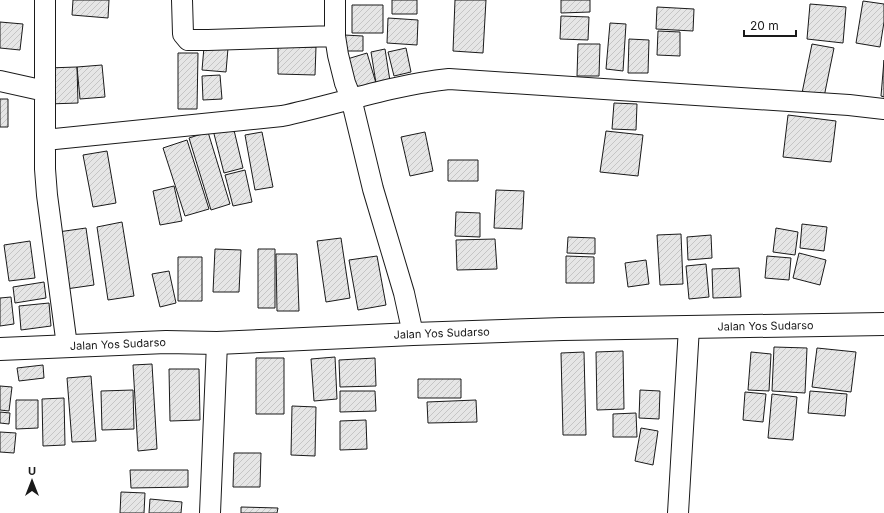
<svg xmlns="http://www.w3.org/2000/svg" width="884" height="513" font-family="Inter,sans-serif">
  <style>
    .building { fill: url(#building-hatch); stroke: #1a1a1a }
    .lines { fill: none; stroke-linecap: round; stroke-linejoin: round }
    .minor-casing { stroke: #1a1a1a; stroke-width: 22 }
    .major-casing { stroke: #1a1a1a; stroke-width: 24 }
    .minor { stroke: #fff; stroke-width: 20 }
    .major { stroke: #fff; stroke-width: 22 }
    .labels { text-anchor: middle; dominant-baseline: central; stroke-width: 3; stroke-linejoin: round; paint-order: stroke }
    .street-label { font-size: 11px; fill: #1a1a1a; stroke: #fff }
  </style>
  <defs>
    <pattern id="building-hatch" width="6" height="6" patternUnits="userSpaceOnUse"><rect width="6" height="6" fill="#e6e6e6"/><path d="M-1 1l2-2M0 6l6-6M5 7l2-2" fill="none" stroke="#c5c5c5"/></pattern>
  </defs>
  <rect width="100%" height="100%" fill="#fff"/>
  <path class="building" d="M73 0H109L108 18 72 15Z
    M392 0H417V14H392Z
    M455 0H486L483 53 453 51Z
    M561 0H590V12L561 13Z
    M863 1 884 4V22L880 47 856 43Z
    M810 4 846 7 843 43 807 39Z
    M352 5H383V33H352Z
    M657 7 694 9 693 31 656 29Z
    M561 16 589 17 588 40 560 39Z
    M388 18 418 20 417 45 387 43Z
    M0 22 23 24 20 50 0 48Z
    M610 23 626 24 623 71 606 69Z
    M658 31 680 32V56L657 55Z
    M344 35 363 36V51H344Z
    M629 39 649 40 648 73H628Z
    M578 44H600L599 76H577Z
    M812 44 834 48 824 97 802 93Z
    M204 47 228 48 226 72 202 70Z
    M278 47H316L315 75 278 74Z
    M406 48 411 72 394 76 388 52Z
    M385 49 390 81 376 83 371 52Z
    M178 53H198L197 109H178Z
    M367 53 376 83 353 90 344 60Z
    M884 60V97L881 96Z
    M102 65 105 97 80 99 77 67Z
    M77 67 78 103 48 104 47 68Z
    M220 75 222 99 203 100 202 76Z
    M0 99H8V127H0Z
    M614 103 637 104 636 130 612 129Z
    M788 115 836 121 831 162 783 157Z
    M233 126 243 168 224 173 213 130Z
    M606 131 643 135 638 176 600 172Z
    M208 132 230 204 211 210 189 138Z
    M262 132 273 187 255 190 245 135Z
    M425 132 433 171 410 176 401 137Z
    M187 140 209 209 185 216 163 148Z
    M107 151 116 203 93 207 83 155Z
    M448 160H478V181H448Z
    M245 170 252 202 233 206 225 175Z
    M174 186 182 221 160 225 153 191Z
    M496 190 524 191 522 229 494 228Z
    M456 212 480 213V237L455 236Z
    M122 222 134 296 108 300 97 227Z
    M802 224 827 227 824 251 800 248Z
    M86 228 94 285 66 289 58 232Z
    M776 228 798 232 795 255 773 252Z
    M681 234 683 284 660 285 657 235Z
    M711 235 712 258 688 260 687 237Z
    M568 237 595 238V254L567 253Z
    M341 238 350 298 326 302 317 241Z
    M495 239 497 269 457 270 456 240Z
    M30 241 35 278 9 281 4 245Z
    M215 249 241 250 239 292H213Z
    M258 249H275V308H258Z
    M799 253 826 260 820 285 793 278Z
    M276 254H297L299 311H277Z
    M377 256 386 305 358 310 349 260Z
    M566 256 594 257V283H566Z
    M767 256 791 258 789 280 765 278Z
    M178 257H202V301H178Z
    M646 260 649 284 628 287 625 263Z
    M706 264 709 297 689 299 686 266Z
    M739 268 741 297 713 298 712 269Z
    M169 271 176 303 160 307 152 274Z
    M44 282 46 298 15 303 13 287Z
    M11 297 14 324 0 326V298Z
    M49 303 51 326 21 330 19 306Z
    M774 347 807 348 805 393 772 391Z
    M817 348 856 352 851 392 812 387Z
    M623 351 624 409 597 410 596 352Z
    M584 352 586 435H563L561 353Z
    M751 352 771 354 769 391 748 390Z
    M335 357 337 399 314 401 311 359Z
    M256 358H284V414H256Z
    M375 358 376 386 340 387 339 360Z
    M152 364 157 449 138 451 133 365Z
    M43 365 44 378 19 381 17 368Z
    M169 369H199L200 420 170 421Z
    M91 376 96 441 72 442 67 378Z
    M418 379H461V398H418Z
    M0 386 12 387 9 411 0 410Z
    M133 390 134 429 102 430 101 391Z
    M640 390 660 391 659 419 639 418Z
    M340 391H375L376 411 340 412Z
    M810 391 847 394 845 416 808 413Z
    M745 392 766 394 763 422 743 420Z
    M772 394 797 397 793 440 768 438Z
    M64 398 65 445 43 446 42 399Z
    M16 400H38V428L16 429Z
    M476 400 477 422 428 423 427 402Z
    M292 406 316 407 315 456 291 455Z
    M0 412 10 413 9 424 0 423Z
    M636 413 637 437H613V414Z
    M366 420 367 449 340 450V421Z
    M641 428 658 431 653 465 635 461Z
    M0 432 16 433 14 453 0 452Z
    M234 453H261L260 487H233Z
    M130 470H188V487L131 488Z
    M121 492 145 493 144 513H120Z
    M150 499 182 502 181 513H149Z
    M241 507 278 508 277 513H241Z"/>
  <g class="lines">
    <g class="minor-casing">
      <path id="minor" d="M45 0V169L47 195 67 346
        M182 0 183 34 188 40H208L335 36
        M335 0V36L338 55 345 83 351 98 373 189 404 293 413 334
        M0 81 45 91
        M45 140 282 116C338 104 392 85 449 79L849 105 884 109
        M210 513 217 343
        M678 513 689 327"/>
    </g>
    <g class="major-casing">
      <g id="major">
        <path id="s1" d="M0 349 166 342 217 343 413 334 563 329 884 324"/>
      </g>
    </g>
    <use href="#minor" class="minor"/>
    <use href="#major" class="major"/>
  </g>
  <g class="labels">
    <g class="street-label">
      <text stroke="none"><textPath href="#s1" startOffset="766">Jalan Yos Sudarso</textPath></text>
      <text stroke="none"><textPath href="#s1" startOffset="442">Jalan Yos Sudarso</textPath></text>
      <text stroke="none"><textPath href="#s1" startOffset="118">Jalan Yos Sudarso</textPath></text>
    </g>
  </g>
  <g transform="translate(32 481)" stroke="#ffffff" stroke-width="3" paint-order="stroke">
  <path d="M0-3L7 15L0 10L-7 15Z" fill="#1a1a1a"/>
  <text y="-6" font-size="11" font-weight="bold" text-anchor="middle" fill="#1a1a1a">U</text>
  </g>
  <path d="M744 30v6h52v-6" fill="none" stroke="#1a1a1a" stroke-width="2"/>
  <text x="750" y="30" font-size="12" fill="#1a1a1a" stroke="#ffffff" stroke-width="3" paint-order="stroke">20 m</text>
</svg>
